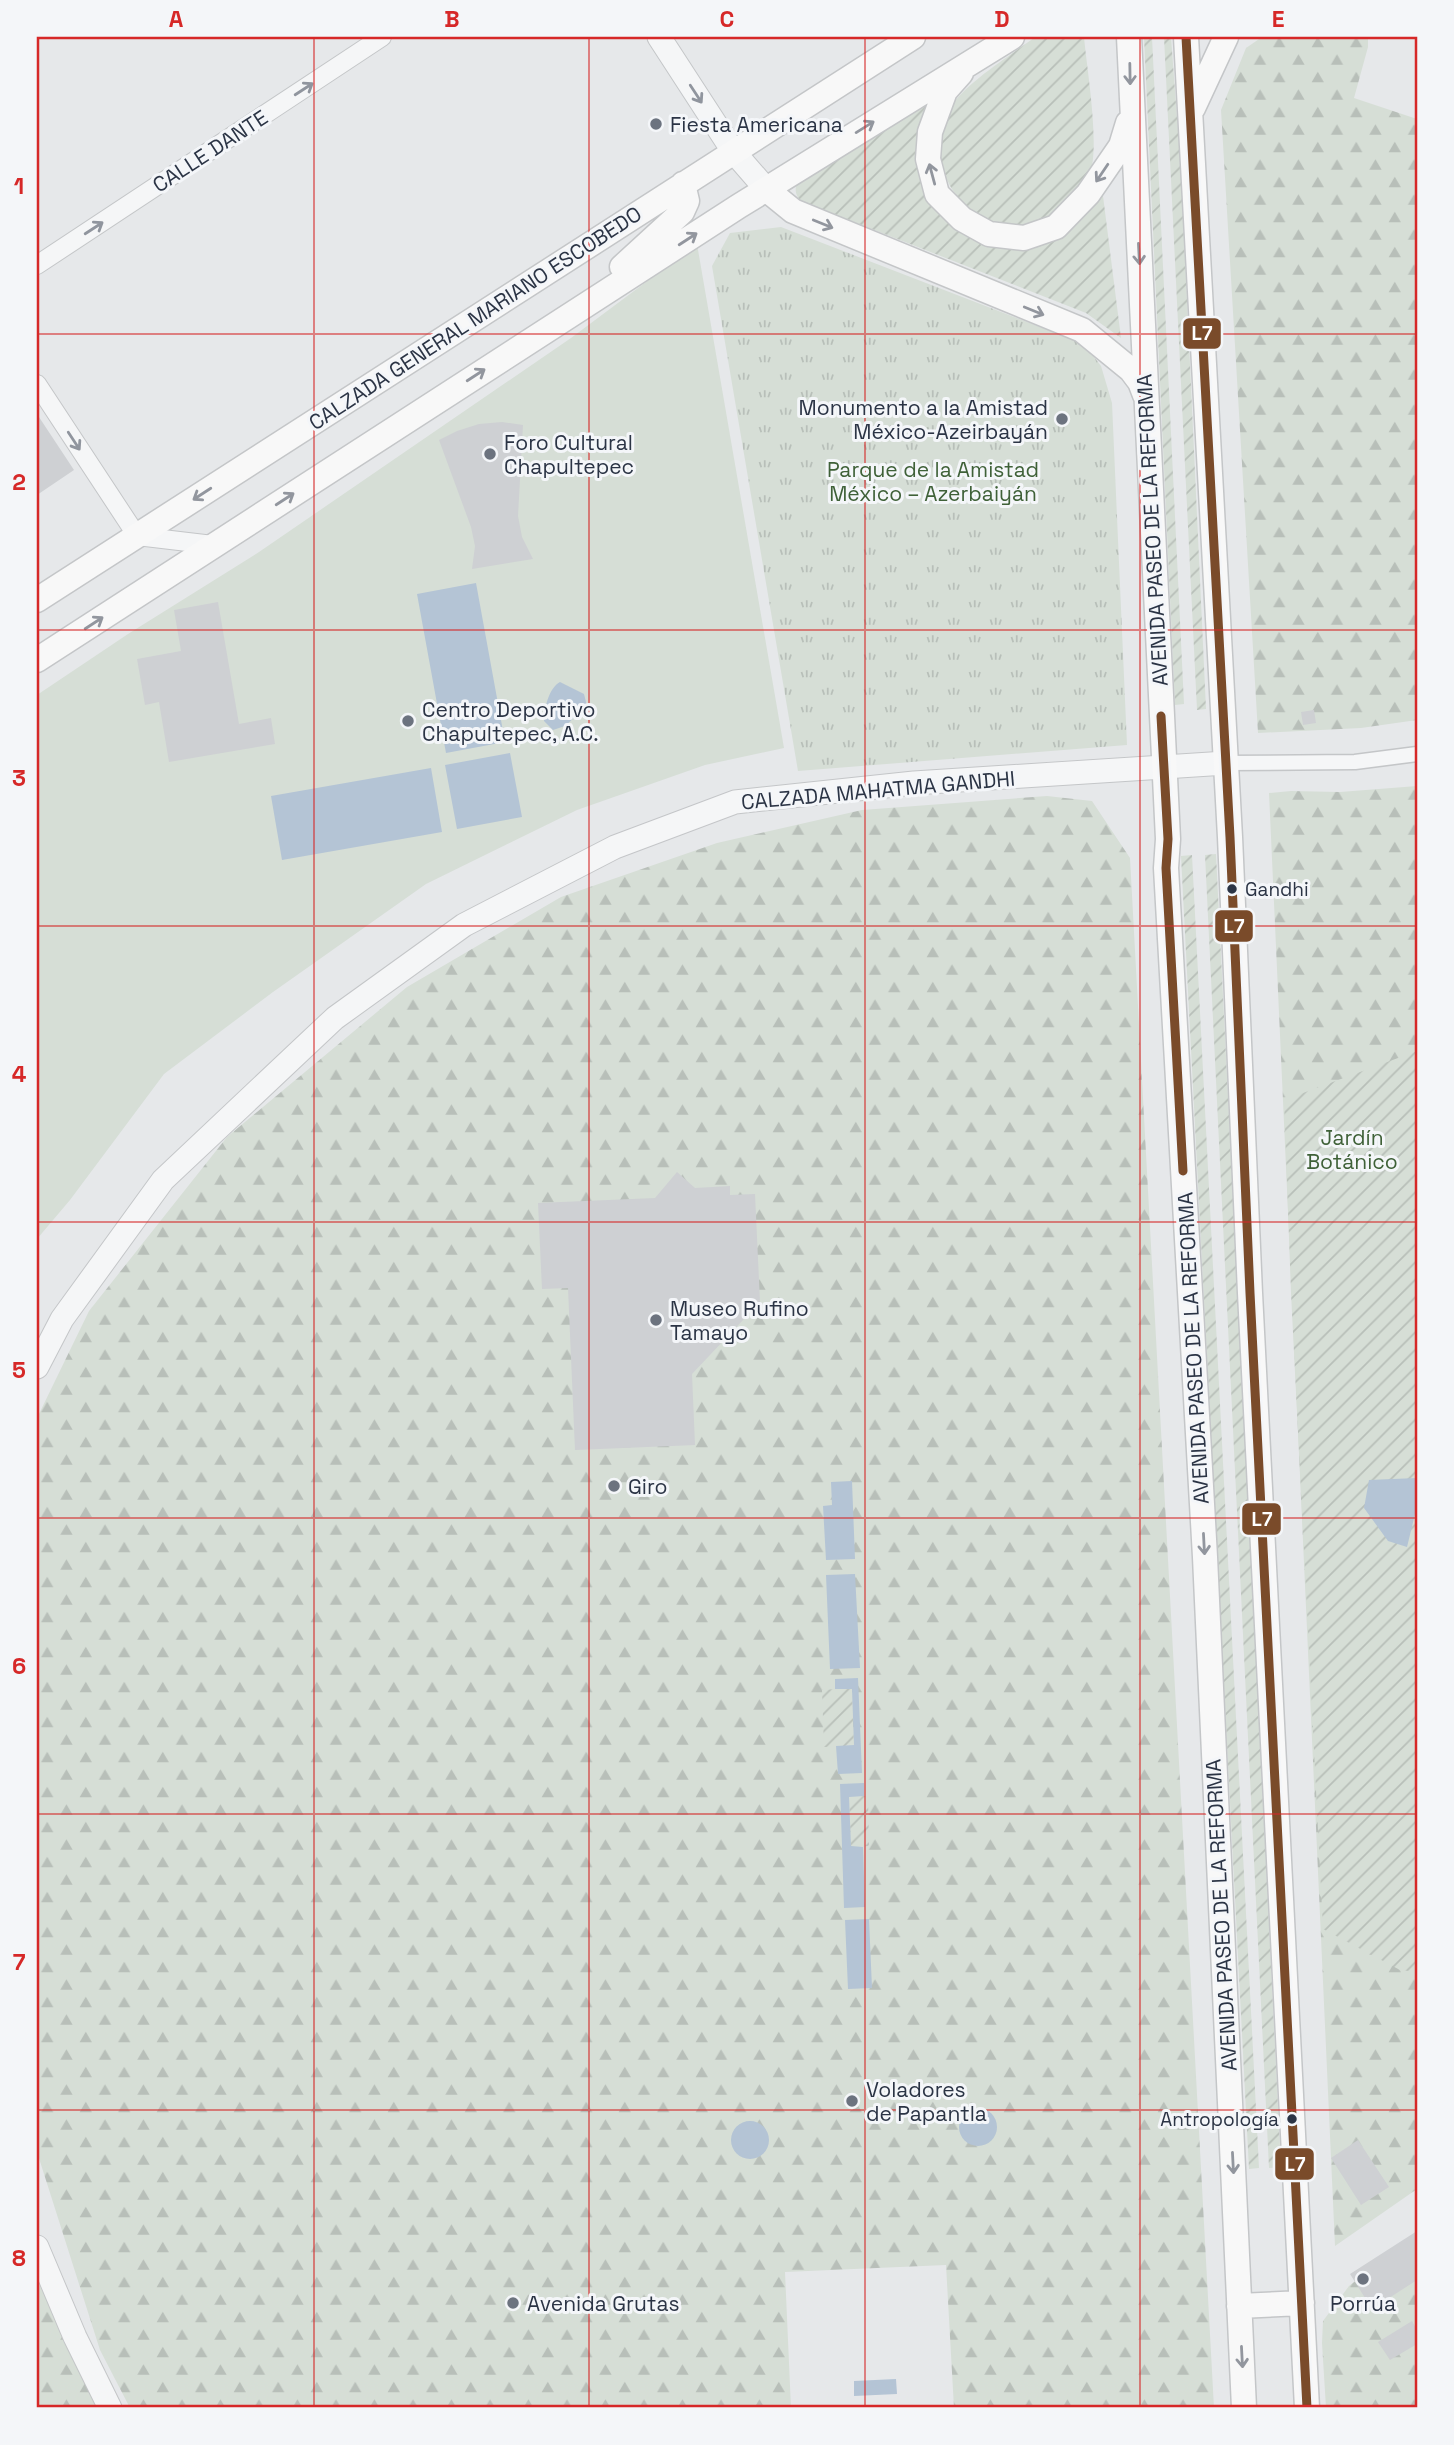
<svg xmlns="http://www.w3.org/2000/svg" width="1454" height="2445" font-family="'Space Grotesk',sans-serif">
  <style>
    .grass { fill: #d6ded6 }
    .forest { fill: url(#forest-firs) }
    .park { fill: url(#park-tufts) }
    .garden { fill: url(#garden-furrows) }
    .water { fill: #b4c4d5 }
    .building { fill: #ced0d3 }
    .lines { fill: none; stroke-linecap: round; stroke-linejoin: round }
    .pedestrian-casing { stroke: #c4c6c8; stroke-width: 17 }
    .minor-casing { stroke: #c4c6c8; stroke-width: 20 }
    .tertiary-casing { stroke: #c4c6c8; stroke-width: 25 }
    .secondary-casing { stroke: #c4c6c8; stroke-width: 27 }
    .pedestrian { stroke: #f5f6f7; stroke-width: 14 }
    .minor { stroke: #f5f6f7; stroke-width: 18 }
    .tertiary { stroke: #f5f6f7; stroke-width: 23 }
    .secondary { stroke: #f8f8f8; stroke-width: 24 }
    .bus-1-casing { stroke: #f4f6f9; stroke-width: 14 }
    .bus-1 { stroke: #7a4b2a; stroke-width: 9 }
    .oneway { stroke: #92969e }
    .oneway2 { stroke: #90959e }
    .grid { fill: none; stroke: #d62828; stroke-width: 2; stroke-opacity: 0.55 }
    .poi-dot { fill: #6c737f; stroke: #f4f6f9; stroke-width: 2.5 }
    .bus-dot { fill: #2b3445; stroke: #f4f6f9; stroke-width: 2.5 }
    .labels { text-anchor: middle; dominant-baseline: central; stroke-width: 6; stroke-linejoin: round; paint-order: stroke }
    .bus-label { font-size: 19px; fill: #2b3445; stroke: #f4f6f9; text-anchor: start }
    .poi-label { font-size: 21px; fill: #2b3445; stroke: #f4f6f9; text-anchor: start }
    .street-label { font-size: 21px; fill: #2b3445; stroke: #f4f6f9 }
    .park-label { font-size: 21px; fill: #3f6138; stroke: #f4f6f9 }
    .line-badge { stroke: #f4f6f9; stroke-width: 2.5 }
    .badge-label { font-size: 19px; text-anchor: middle; font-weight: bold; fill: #fff }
    .neatline { fill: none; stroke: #d62828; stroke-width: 2.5 }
    .grid-label { font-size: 23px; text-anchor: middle; font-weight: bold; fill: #d62828 }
  </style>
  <defs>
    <pattern id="forest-firs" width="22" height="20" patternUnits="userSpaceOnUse" patternTransform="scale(1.75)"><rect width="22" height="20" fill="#d6ded6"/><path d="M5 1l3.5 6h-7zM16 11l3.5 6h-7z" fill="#b8bfb9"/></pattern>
    <pattern id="park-tufts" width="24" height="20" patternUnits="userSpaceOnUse" patternTransform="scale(1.75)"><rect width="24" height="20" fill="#d6ded6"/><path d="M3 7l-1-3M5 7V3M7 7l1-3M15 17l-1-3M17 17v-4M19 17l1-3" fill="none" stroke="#b8bfb9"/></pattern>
    <pattern id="garden-furrows" width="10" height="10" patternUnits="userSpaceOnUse" patternTransform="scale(1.75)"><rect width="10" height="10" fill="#d6ded6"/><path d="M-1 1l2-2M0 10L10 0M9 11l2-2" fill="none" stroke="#b8bfb9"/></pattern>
  </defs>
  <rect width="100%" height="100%" fill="#e6e8ea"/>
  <path class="grass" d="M697 244 784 748 705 765 577 810 426 884 273 992 164 1074 70 1200 37 1239V695L128 634 259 552 571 338Z"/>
  <path class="forest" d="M1262 37H1368V47L1354 98 1417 119V720L1361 728 1258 733 1221 110 1246 48Z
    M1417 786V2189L1335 2246 1269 793 1291 791 1340 792Z
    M1047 796 1092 801 1130 858 1214 2408H954L946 2265 785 2272 791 2408H130L100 2350 37 2152V1418L89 1311 227 1137 407 987 561 897 717 843 862 810Z
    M1417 2232V2408H1326L1322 2343 1323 2321 1349 2286Z
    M37 2280 100 2408H37Z"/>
  <path class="park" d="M781 227 1084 344 1101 366 1112 403 1127 745 798 771 712 266 730 233Z"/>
  <path class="garden" d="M1035 37H1084C1087 70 1100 145 1090 174 1085 189 1076 197 1064 206 1059 211 1053 217 1048 220 1039 225 1026 226 1017 226 958 225 920 159 950 108 965 83 1011 55 1035 37Z
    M1144 37H1152L1184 704 1175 705Z
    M1164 37H1171L1181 171 1206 709 1197 710Z
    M929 98 941 215 964 235 995 246 1059 237 1084 216 1102 188 1121 338 1086 313 803 202C796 198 794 190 797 182Z
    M1216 854 1281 2167 1269 2168 1205 855Z
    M1192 855 1259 2168 1249 2169 1181 856Z
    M1417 1051V1972L1400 1970 1323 1929 1291 1293 1284 1100Z
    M852 1688 854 1746 824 1747 822 1690Z
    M849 1796H868L869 1846 851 1847Z"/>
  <path class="water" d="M476 583 505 742 446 753 417 594Z
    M560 682 584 694 587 706 565 726 553 730 544 721C544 708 549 688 560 682Z
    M510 753 522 817 457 829 445 765Z
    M431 768 442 832 282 860 271 796Z
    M1417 1478V1506L1407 1547 1388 1541 1364 1508 1369 1480Z
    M852 1481 855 1559 826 1560 823 1506 832 1505 831 1482Z
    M855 1574 860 1668 830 1669 826 1575Z
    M858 1678 862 1773 838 1774 836 1746 854 1745 852 1689H835V1679Z
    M864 1783V1796L849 1797 851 1846 863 1847 865 1907 844 1908 840 1784Z
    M869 1919 872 1988 848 1989 845 1920Z
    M959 2127a19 19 0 1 1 38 0a19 19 0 1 1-38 0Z
    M731 2140a19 19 0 1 1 38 0a19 19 0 1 1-38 0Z
    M896 2379 897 2394 854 2396V2381Z"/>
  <path class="building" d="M37 414 74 470 37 495Z
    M502 422 523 425 518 516 522 537 533 559 472 569 475 546 471 527 439 440 457 431 479 424Z
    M218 602 239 724 271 718 275 744 169 762 159 702 145 705 137 659 181 651 174 610Z
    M1314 710 1316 723 1303 725 1301 712Z
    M677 1172 695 1188 730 1186V1195L755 1194 760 1302 692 1374 695 1445 575 1450 568 1288 542 1289 538 1203 655 1198Z
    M1358 2140 1389 2187 1361 2205 1331 2158Z
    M1417 2231V2280L1372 2309 1350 2274Z
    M1412 2321 1417 2330V2344L1390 2360 1378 2342Z"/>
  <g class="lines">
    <g class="pedestrian-casing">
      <path id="pedestrian" d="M1226 763 1355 762 1417 754"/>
    </g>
    <g class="minor-casing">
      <path id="minor" d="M37 265 382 37
        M37 384 137 536 213 545"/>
    </g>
    <g class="tertiary-casing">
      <path id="tertiary" d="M659 37 733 151 766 189
        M37 1367 62 1319 163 1180 335 1018 464 925 615 847 735 802 914 783 1226 763
        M37 2247 75 2337 110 2408"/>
    </g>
    <g class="secondary-casing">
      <path id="secondary" d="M1129 37 1168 839 1166 868 1205 1557 1244 2408
        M1186 37 1230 837 1250 1293 1307 2408
        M961 73 945 91 930 132 928 159 937 194 962 219 989 234 1024 238 1056 227 1088 194 1121 146 1128 123
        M1193 108 1226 37
        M766 189 793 211 1082 330 1131 370 1140 382 1145 395
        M622 267 682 212 687 201 683 184
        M37 600 913 37
        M37 660 739 206 1012 37
        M1239 2306 1302 2303"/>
    </g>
    <use href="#pedestrian" class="pedestrian"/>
    <use href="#minor" class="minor"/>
    <use href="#tertiary" class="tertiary"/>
    <use href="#secondary" class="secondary"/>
    <g class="bus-1-casing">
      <path id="bus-1" d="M1186 37 1230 837 1250 1293 1307 2408
        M1161 716 1168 839 1166 868 1183 1171"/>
    </g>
    <use href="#bus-1" class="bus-1"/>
  </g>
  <defs><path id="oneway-shaft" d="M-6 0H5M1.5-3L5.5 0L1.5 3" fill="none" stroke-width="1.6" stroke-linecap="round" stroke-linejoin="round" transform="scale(1.75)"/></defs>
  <g class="oneway">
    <use href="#oneway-shaft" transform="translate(1130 74) rotate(89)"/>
    <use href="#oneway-shaft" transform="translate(865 127) rotate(-32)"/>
    <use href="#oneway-shaft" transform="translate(1102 173) rotate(124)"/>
    <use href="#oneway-shaft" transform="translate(932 174) rotate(-105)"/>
    <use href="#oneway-shaft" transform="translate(823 224) rotate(22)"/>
    <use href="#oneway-shaft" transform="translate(688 239) rotate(-33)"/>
    <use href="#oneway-shaft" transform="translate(1139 254) rotate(87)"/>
    <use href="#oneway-shaft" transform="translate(1034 311) rotate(22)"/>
    <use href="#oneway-shaft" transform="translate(476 375) rotate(-33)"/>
    <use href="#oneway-shaft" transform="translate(202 494) rotate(147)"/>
    <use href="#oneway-shaft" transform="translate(285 499) rotate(-33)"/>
    <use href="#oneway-shaft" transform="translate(94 623) rotate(-33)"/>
    <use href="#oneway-shaft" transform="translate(1204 1544) rotate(87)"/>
    <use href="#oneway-shaft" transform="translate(1233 2163) rotate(87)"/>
    <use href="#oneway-shaft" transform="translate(1242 2357) rotate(87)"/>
  </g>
  <g class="oneway2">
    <use href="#oneway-shaft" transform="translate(304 89) rotate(-33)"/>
    <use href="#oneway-shaft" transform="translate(696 94) rotate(57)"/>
    <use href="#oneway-shaft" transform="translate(94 228) rotate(-33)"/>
    <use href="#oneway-shaft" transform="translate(74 441) rotate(57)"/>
  </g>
  <path class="grid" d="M314 37V2408M589 37V2408M865 37V2408M1140 37V2408M37 334H1417M37 630H1417M37 926H1417M37 1222H1417M37 1518H1417M37 1814H1417M37 2110H1417"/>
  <g class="poi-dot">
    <circle cx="656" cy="124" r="7"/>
    <circle cx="1062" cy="419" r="7"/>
    <circle cx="490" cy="454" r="7"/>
    <circle cx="408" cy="721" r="7"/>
    <circle cx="656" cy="1320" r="7"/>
    <circle cx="614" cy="1486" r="7"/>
    <circle cx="852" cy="2101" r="7"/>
    <circle cx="1363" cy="2279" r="7"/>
    <circle cx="513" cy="2303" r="7"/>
  </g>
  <g class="bus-dot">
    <circle cx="1232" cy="889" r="6"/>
    <circle cx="1292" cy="2119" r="6"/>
  </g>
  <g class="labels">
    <g class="bus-label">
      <text x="1245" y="889">Gandhi</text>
      <text x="1279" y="2119" text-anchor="end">Antropología</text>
    </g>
    <g class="poi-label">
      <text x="670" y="124">Fiesta Americana</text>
      <text x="1048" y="407" text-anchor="end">Monumento a la Amistad<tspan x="1048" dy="24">México-Azeirbayán</tspan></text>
      <text x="504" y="442">Foro Cultural<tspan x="504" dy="24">Chapultepec</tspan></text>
      <text x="422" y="709">Centro Deportivo<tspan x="422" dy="24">Chapultepec, A.C.</tspan></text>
      <text x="670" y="1308">Museo Rufino<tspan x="670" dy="24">Tamayo</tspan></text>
      <text x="628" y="1486">Giro</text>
      <text x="866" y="2089">Voladores<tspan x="866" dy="24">de Papantla</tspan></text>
      <text x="527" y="2303">Avenida Grutas</text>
      <text x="1363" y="2303" text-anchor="middle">Porrúa</text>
    </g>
    <g class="street-label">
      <text transform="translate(210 151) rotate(-33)">CALLE DANTE</text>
      <text transform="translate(475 318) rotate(-33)">CALZADA GENERAL MARIANO ESCOBEDO</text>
      <text transform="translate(1152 530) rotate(-93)">AVENIDA PASEO DE LA REFORMA</text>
      <text transform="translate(878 790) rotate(-5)">CALZADA MAHATMA GANDHI</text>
      <text transform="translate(1193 1348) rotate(-93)">AVENIDA PASEO DE LA REFORMA</text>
      <text transform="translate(1221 1915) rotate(-93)">AVENIDA PASEO DE LA REFORMA</text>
    </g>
    <g class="park-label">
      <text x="933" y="469">Parque de la Amistad<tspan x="933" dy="24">México – Azerbaiyán</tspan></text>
      <text x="1352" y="1137">Jardín<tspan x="1352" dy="24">Botánico</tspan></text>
    </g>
  </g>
  <g class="line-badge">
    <rect x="1182" y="317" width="40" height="33" rx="7" fill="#7a4b2a"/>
    <rect x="1214" y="909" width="40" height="34" rx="7" fill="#7a4b2a"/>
    <rect x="1241" y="1502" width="41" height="34" rx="7" fill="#7a4b2a"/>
    <rect x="1274" y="2147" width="41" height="34" rx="7" fill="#7a4b2a"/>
  </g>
  <g class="badge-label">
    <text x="1202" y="340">L7</text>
    <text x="1234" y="933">L7</text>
    <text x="1262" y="1526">L7</text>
    <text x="1295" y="2171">L7</text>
  </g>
  <rect width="1454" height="2445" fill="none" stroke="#f4f6f9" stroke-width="77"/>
  <rect x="38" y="38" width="1378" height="2368" class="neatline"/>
  <g class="grid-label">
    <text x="176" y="27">A</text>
    <text x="452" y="27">B</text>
    <text x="727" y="27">C</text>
    <text x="1002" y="27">D</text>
    <text x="1278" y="27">E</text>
    <text x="19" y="194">1</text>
    <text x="19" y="490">2</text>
    <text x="19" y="786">3</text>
    <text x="19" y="1082">4</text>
    <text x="19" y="1378">5</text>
    <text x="19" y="1674">6</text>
    <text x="19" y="1970">7</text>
    <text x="19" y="2266">8</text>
  </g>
</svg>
